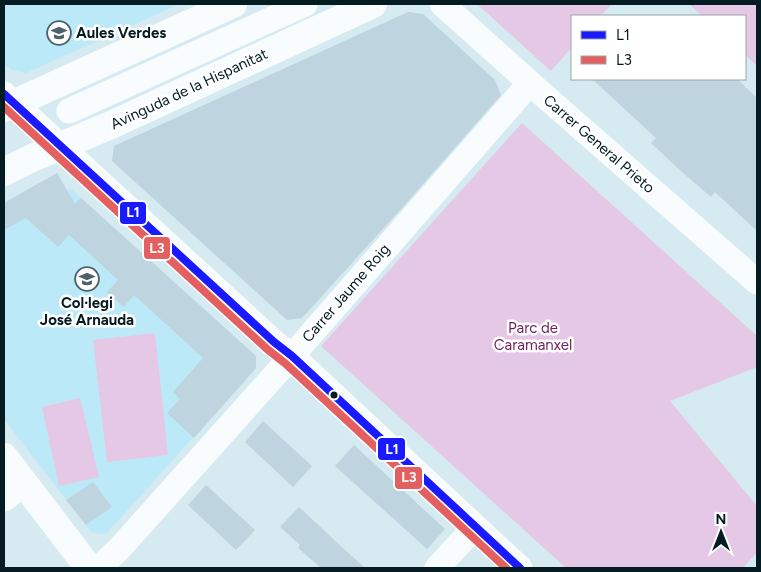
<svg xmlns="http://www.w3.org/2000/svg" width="761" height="572" font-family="Figtree,sans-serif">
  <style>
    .built { fill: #bce9f8 }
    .green { fill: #e4c8e5 }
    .building { fill: #bed4df }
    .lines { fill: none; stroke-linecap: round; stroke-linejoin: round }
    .street { stroke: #f9fcfd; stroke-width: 25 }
    .secondary { stroke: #f9fcfd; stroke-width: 28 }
    .bus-1-casing { stroke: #fff; stroke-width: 11 }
    .bus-2-casing { stroke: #fff; stroke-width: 11 }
    .bus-1 { stroke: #1a1aff; stroke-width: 8 }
    .bus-2 { stroke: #e45f5f; stroke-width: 8 }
    .bus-dot { fill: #041b21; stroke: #fff; stroke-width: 2 }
    .labels { text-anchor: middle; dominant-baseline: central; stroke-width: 5; stroke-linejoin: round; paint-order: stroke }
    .poi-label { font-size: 15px; font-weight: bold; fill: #041b21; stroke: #fff; text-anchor: start }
    .street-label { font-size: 15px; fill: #041b21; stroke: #fff }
    .park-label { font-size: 15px; fill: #711c5d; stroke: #fff }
    .line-badge { stroke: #fff; stroke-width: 2 }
    .badge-label { font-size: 14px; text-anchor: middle; font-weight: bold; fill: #fff }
  </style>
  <rect width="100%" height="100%" fill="#d5eaf1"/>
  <path class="built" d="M4 4H180L26 73 12 70 4 63Z
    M57 173 67 190 71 189 81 198 256 356V368L106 534 92 533 4 419V203Z"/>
  <path class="green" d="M477 4H612L600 16H572V47L551 71Z
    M689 4H757V66L745 55V16H702Z
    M522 123 757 336V367L670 401 757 506V552L743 568H566L321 346Z
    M155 333 168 455 107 462 93 340Z
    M80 398 99 477 59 486 42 407Z"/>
  <path class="building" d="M408 12 423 14 495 80 501 95 402 208 302 318 287 320 112 161 114 146Z
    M592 79H737L757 98V231L715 192 711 197 682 172 651 143 656 138Z
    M57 173 75 204 81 198 256 356V368L194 438 167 413 180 399 173 392 203 358 134 295 124 307 107 292 118 280 69 235 58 247 26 218 4 230V203Z
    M263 421 312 466 293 487 245 442Z
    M354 445 445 529 427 549 335 466Z
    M93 482 112 507 86 525 66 500Z
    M206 485 255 530 236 550 188 505Z
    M299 507 344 549 365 568H321L298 548 300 545 280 527Z"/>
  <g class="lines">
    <path class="street" d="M442 4 540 92 757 282
      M4 94 274 342 292 356 520 568
      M69 111 305 4
      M4 499 24 484
      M99 568 119 549 292 356 530 83
      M437 568 475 527"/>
    <path class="secondary" d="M4 108 233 4
      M4 172 32 158 111 125 373 4
      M4 457 89 568"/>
    <g class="bus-1-casing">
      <path id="bus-1" d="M4 94 274 342 292 356 520 568"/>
    </g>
    <g class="bus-2-casing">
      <path id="bus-2" d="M4 107 267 349 286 364 506 568"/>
    </g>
    <use href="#bus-1" class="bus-1"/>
    <use href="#bus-2" class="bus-2"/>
  </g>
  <defs>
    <g id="school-ring" transform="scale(1.25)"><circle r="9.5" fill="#fff" stroke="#4d636a" stroke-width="1.5"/><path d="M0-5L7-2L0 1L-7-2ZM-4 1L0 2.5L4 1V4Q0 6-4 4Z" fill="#4d636a"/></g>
  </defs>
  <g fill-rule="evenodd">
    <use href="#school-ring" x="59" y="33"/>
    <use href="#school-ring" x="87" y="279"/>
  </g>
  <circle class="bus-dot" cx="334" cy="395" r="4.5"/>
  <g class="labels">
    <g class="poi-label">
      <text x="76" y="33">Aules Verdes</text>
      <text x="87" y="303" text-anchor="middle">Col·legi<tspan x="87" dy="17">José Arnauda</tspan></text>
    </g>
    <g class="street-label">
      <text transform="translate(189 89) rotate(-25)">Avinguda de la Hispanitat</text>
      <text transform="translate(599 144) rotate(41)">Carrer General Prieto</text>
      <text transform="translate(346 293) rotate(-49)">Carrer Jaume Roig</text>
    </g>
    <g class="park-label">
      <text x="533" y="328">Parc de<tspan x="533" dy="17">Caramanxel</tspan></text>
    </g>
  </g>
  <g class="line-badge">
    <rect x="119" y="201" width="28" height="24" rx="5" fill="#1a1aff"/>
    <rect x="143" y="236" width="28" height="24" rx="5" fill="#e45f5f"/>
    <rect x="377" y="437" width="29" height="24" rx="5" fill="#1a1aff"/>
    <rect x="394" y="466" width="29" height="24" rx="5" fill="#e45f5f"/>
  </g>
  <g class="badge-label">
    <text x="133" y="217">L1</text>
    <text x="157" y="253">L3</text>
    <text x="392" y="454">L1</text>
    <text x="409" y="482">L3</text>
  </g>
  <rect width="761" height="572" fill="none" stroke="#041b21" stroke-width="10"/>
  <rect x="571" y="15" width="175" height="65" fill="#ffffff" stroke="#9ba4a6"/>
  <rect x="581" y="31" width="25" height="8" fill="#1a1aff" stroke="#9ba4a6"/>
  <text x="616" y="40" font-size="15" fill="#041b21">L1</text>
  <rect x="581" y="56" width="25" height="8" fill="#e45f5f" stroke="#9ba4a6"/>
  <text x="616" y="65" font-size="15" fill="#041b21">L3</text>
  <g transform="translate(721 532)" stroke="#ffffff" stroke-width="4" paint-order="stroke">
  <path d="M0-4L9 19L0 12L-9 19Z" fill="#041b21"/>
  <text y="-8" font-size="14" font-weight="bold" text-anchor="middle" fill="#041b21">N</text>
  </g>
</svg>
